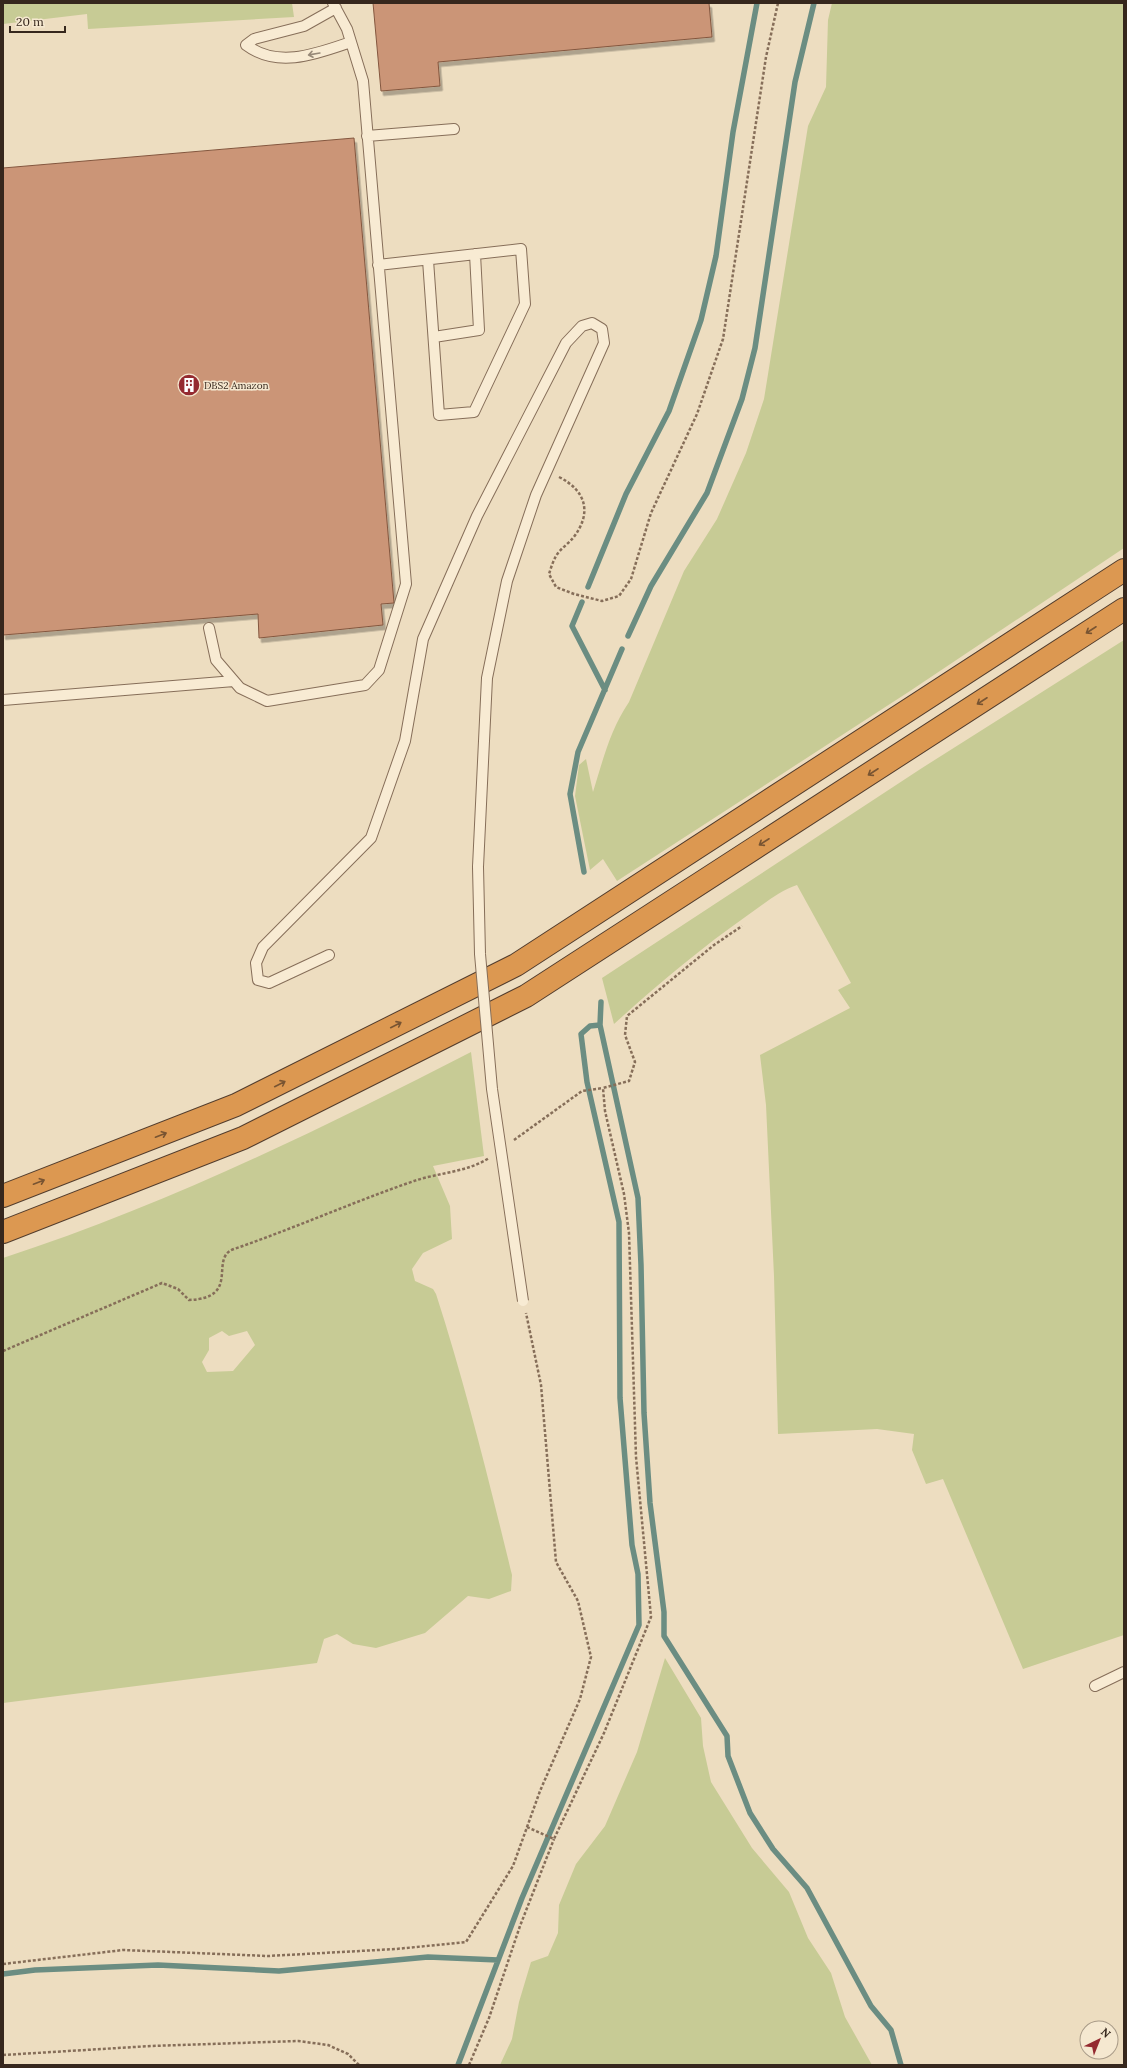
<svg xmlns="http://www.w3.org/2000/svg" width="1127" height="2068" font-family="Lora,serif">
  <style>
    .green { fill: #c7cb95; fill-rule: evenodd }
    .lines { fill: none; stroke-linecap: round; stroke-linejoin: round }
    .stream { stroke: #6b8d82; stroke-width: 5.5 }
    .building { fill: #cb9577; stroke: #84573f; filter: url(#shadow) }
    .lane-casing { stroke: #866e59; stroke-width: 12 }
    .highway-casing { stroke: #533d2d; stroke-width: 24 }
    .path { stroke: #866e59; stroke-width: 2.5; stroke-dasharray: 3 2; stroke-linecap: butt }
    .lane { stroke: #f8ebd3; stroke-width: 10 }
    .highway { stroke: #dc9851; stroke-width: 22 }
    .lane-bridge-casing { stroke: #866e59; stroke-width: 12; stroke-linecap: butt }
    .lane-bridge { stroke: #f8ebd3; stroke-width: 10 }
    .oneway { stroke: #978978 }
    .oneway2 { stroke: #785432 }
    .labels { text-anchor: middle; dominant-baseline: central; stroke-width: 3; stroke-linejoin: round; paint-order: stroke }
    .poi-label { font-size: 10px; fill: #36271d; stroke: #f5e8d0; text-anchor: start }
  </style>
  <defs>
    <filter id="shadow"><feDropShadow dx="2.5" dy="4.5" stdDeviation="0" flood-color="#0004"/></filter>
  </defs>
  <rect width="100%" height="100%" fill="#edddc0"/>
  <path class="green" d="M3 3H292L294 17 88 29 87 14 3 24Z
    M832 3H1124V548L910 691 617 881 603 859 590 870 575 796 579 765 586 759 593 792C603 760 610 730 629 702L684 571 717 519 746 453 764 399 808 126 826 87 828 20Z
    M1124 640V1635L1023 1669 943 1479 926 1484 912 1450 914 1434 877 1429 778 1434 774 1276 766 1105 760 1055 850 1008 838 990 851 983 797 885C779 891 764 904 748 915 701 948 657 985 614 1024L602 978 922 768Z
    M471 1052 484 1156 433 1166 450 1206 452 1239 423 1253 412 1269 415 1281 433 1289 436 1294C466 1387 489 1481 512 1575L511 1591 489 1599 468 1596 425 1633 376 1648 353 1644 337 1634 324 1639 317 1663 3 1703V1258C166 1205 319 1130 471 1052ZM222 1331 229 1336 247 1331 255 1345 233 1371 207 1372 202 1362 209 1350V1338Z
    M665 1658 701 1718 703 1746 711 1782 752 1848 789 1892 808 1938 831 1973 845 2017 872 2065H500L512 2039 519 2002 531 1962 548 1956 558 1933 559 1905 576 1864 605 1826 637 1752Z"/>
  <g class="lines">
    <path class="stream" d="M588 587 626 494 669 411 701 320 716 256 733 132 757 3
      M582 602 572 626 605 690
      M628 636 651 586 707 493 742 399 755 348 795 82 814 3
      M584 872 570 794 578 752 622 649
      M601 1002 600 1025 638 1198 641 1265 644 1413 650 1503 664 1612V1636L727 1736 728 1756 750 1813 773 1849 807 1888 871 2006 891 2030 901 2065
      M3 1974 35 1970 158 1965 279 1971 428 1957 498 1960
      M458 2065 522 1898 639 1625 638 1574 632 1545 620 1398 619 1222 587 1082 581 1034 590 1026 600 1025"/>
  </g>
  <path class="building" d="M373 3H709L712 37 438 62 440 86 381 91Z
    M354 138 394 603 381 604 383 625 259 638 258 614 3 635V168Z"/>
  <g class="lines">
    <g class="lane-casing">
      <path id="lane" d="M336 8 304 26 254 39 246 45C278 69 316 54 351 42
        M367 136 454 129
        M378 265 521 249 525 304 474 412 439 415 428 260
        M434 337 479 330 475 254
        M209 628 216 660 240 688 267 701 365 685 379 670 406 584 363 81 347 29 333 3
        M3 700 234 681
        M329 955 269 983 258 980 256 963 263 947 371 838 405 741 423 639 477 516 566 343 582 326 592 323 602 329 604 343 536 495 507 581 487 678 478 867
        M1095 1686 1124 1672"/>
    </g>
    <g class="highway-casing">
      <path id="highway" d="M3 1196 236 1105 516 965 1124 570
        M3 1232 243 1138 526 996 1124 609"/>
    </g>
    <path class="path" d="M559 477C587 491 592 514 573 538 568 544 560 549 556 556 553 561 551 568 549 574L556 587 574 594 602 601 619 596 631 579 651 513 697 414 723 339 766 57 778 3
      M514 1140 582 1091 603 1088
      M3 1351 162 1283 178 1289 189 1300C242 1298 208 1258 234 1249 295 1228 353 1202 414 1181 437 1173 468 1172 489 1158
      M527 1827 554 1839 604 1733 651 1617 636 1457 629 1233 624 1194 605 1111 603 1088 629 1081 635 1062 625 1035 627 1016 714 945 742 926
      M3 1964 123 1950 268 1956 396 1949 466 1942 513 1866 540 1791 580 1699 591 1657 578 1601 556 1562 541 1385 526 1313
      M3 2055 151 2046 298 2041 328 2045 348 2054 359 2065
      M469 2065 489 2018 520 1926 554 1839"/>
    <use href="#lane" class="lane"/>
    <use href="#highway" class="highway"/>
    <g class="lane-bridge-casing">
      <path id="lane-bridge" d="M478 867 480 954 492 1089 523 1301"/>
    </g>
    <use href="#lane-bridge" class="lane-bridge"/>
  </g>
  <defs><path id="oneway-shaft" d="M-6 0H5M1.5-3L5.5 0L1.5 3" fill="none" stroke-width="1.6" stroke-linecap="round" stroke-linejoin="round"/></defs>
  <use class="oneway" href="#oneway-shaft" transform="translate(314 54) rotate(170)"/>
  <g class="oneway2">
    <use href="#oneway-shaft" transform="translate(1091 630) rotate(147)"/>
    <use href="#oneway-shaft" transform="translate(982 701) rotate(147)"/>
    <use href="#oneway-shaft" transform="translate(873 772) rotate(147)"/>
    <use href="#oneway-shaft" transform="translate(764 842) rotate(147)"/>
    <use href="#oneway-shaft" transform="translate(396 1025) rotate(-27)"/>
    <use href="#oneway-shaft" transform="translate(280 1084) rotate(-27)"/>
    <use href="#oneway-shaft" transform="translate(161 1135) rotate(-21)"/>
    <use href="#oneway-shaft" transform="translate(39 1182) rotate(-21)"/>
  </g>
  <defs>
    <g id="building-disc" transform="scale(1.15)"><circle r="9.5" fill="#942a30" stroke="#f5e8d0"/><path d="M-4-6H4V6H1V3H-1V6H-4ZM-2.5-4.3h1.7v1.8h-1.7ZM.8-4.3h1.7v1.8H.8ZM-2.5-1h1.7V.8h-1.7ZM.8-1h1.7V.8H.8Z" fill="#fff"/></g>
  </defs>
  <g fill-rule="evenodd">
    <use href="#building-disc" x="189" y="385"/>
  </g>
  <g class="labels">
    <g class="poi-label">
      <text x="204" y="385">DBS2 Amazon</text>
    </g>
  </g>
  <rect width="1127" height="2068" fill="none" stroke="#36271d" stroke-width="8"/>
  <g transform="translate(1099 2040) rotate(43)"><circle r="19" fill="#f5e8d0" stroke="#a99b88"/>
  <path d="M0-3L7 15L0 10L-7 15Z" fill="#942a30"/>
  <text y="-6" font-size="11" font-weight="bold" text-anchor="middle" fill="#36271d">N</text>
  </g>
  <path d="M10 26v6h55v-6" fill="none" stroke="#36271d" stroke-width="2"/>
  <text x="16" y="26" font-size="12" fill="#36271d" stroke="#f5e8d0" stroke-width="3" paint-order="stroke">20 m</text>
</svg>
